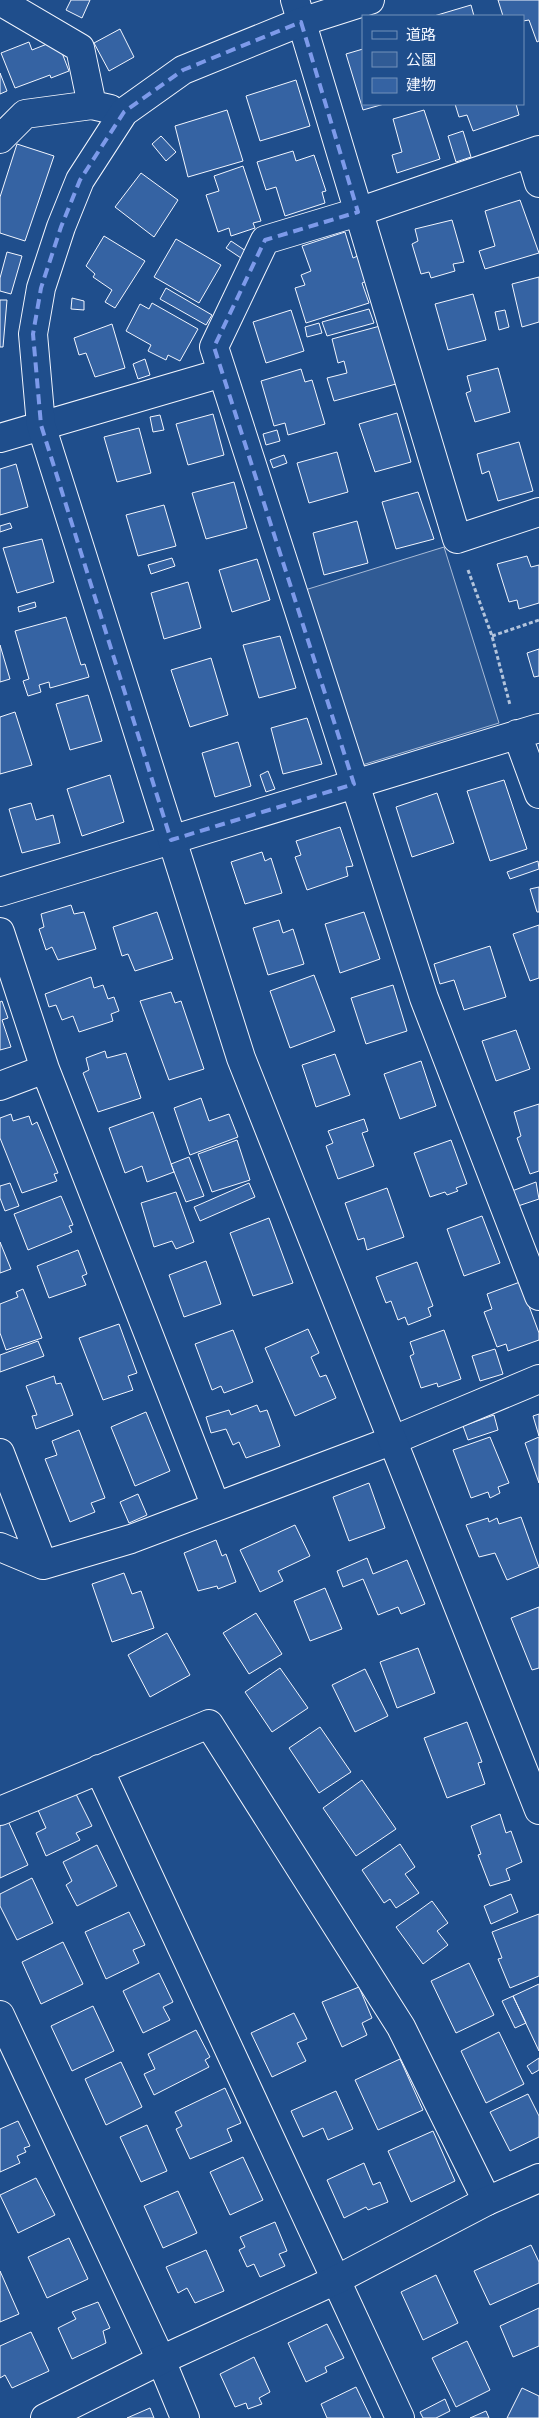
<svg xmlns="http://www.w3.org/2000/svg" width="539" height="2418" font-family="'Varela Round','Noto Sans JP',sans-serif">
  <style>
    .green { fill: #305b95; stroke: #a8bbd7 }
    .building { fill: #3563a3; stroke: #f2f6ff }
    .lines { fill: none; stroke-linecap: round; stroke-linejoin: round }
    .street-casing { stroke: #f2f6ff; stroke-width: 30 }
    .secondary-casing { stroke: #f2f6ff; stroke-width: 30 }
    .path { stroke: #b3c4dc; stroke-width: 3; stroke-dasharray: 4 2.5; stroke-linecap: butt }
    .street { stroke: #1f4e8c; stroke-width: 28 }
    .secondary { stroke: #1f4e8c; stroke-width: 28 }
    .marked { fill: none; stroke: #7d9aea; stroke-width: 4; stroke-dasharray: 10 6; stroke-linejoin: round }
  </style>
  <rect width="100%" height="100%" fill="#1f4e8c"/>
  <path class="green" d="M444 547 499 723 359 766 305 590Z"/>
  <path class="building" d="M71 0H90L82 18 66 10Z
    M498 0H539V41L537 42 529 20 523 21V16H503Z
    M471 5 474 16H434Z
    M120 29 134 57 109 71 94 43Z
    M57 40 69 71 51 78 50 75 15 88 1 53 29 42 32 50Z
    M363 49V104H384L363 110 346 54Z
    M0 73 7 91 0 94Z
    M296 80 310 126 260 141 246 96Z
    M455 104H516L519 115 473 131 467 115 459 117Z
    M227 110 243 161 188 177 175 126Z
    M424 110 440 159 397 173 392 155 402 152 393 119Z
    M463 131 471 157 456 162 448 136Z
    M161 136 176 152 166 161 152 144Z
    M17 144 54 156 25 241 0 233V197Z
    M293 151 296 161 314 155 326 191 322 192 325 203 285 216 276 187 266 190 257 162Z
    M243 166 261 221 253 223 255 228 231 236 229 228 218 232 206 195 219 191 214 176Z
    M141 173 178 200 154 237 115 207Z
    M520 200 539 253 485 269 479 251 495 246 485 211Z
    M452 220 464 262 453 264 455 271 431 278 429 272 421 274 412 244 418 241 415 229Z
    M345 232 353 258 360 255 369 280 362 283 369 303 306 323 295 288 305 285 301 275 311 271 302 246Z
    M104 236 145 261 115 308 105 302 112 290 93 277 95 274 86 266Z
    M176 239 221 265 199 303 154 277Z
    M231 241 246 251 241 258 226 248Z
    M7 252 22 256 11 294 0 291V278Z
    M539 277V322L522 327 512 284Z
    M166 288 212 315 206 325 160 299Z
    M473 294 486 340 448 350 435 304Z
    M72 298 84 301V310L71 309Z
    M0 300H7L3 347H0Z
    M152 303 198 329 180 361 168 355 166 360 148 351 151 345 126 331 140 304 149 309Z
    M369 309 374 323 327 336 322 322Z
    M291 310 304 351 266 363 253 322Z
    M505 310 509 327 499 330 495 312Z
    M319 323 322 333 307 337 305 327Z
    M112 324 125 368 95 377 86 353 79 355 74 338Z
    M380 326 396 384 334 401 327 378 347 373 344 361 338 363 332 339Z
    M145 359 150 375 138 379 133 364Z
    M498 368 510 412 475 422 466 393 471 391 467 376Z
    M301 369 305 382 312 380 325 424 288 435 285 423 274 426 261 381Z
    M397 413 411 462 375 472 359 424Z
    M213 414 224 455 188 465 176 424Z
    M160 415 164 430 153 432 150 417Z
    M139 428 151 473 117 482 104 437Z
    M277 430 280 441 266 445 263 434Z
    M519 442 533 491 498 501 489 471 482 474 477 454Z
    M337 452 348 492 309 503 297 463Z
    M284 455 287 463 273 468 270 460Z
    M16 464 28 507 0 515V469Z
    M234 482 247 528 206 539 192 493Z
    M418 492 434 539 396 549 382 502Z
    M164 505 176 546 138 556 126 515Z
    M357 521 368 563 324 575 313 533Z
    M10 523 12 528 0 532V526Z
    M42 539 54 582 17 593 3 548Z
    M527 556 531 567 539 565V603L519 609 517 600 509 602 497 564Z
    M172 558 175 566 151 574 148 565Z
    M257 559 270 600 232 612 219 570Z
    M188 582 201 628 164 639 151 593Z
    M35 602 36 607 19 612 18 607Z
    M66 617 81 665 85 664 89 677 50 688 49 682 39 685 41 692 28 696 23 681 29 679 15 631Z
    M280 636 296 688 259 698 243 645Z
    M0 645 10 679 0 682Z
    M539 649V676L534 677 527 653Z
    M211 658 228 715 190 727 171 670Z
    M88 695 102 741 70 750 56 704Z
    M15 712 32 765 0 774V717Z
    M307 718 322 764 283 774 271 728Z
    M238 742 251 786 215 797 202 753Z
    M268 771 275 789 266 792 260 775Z
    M110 775 124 822 82 836 67 789Z
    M504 780 527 849 490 861 467 791Z
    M437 793 454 843 412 857 396 807Z
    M31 803 36 820 53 815 60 843 22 853 9 809Z
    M340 827 353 866 346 867 348 876 307 890 295 857 301 855 296 841Z
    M262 852 265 861 271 858 282 893 245 904 231 862Z
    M538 861 539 869 510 879 507 872Z
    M539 887V912H537L530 889Z
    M71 905 74 914 84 912 96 949 58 960 52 947 46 950 39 929 44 927 41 914Z
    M157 912 173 959 135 971 128 954 122 956 113 927Z
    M364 912 380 959 340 973 325 924Z
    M279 920 283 933 293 929 304 964 268 975 253 928Z
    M539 925V978L530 981 513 934Z
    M490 946 506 997 464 1010 454 980 440 984 434 964Z
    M314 975 335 1031 290 1048 270 991Z
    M91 977 94 988 103 985 108 999 114 997 119 1011 111 1014 113 1021 79 1032 73 1016 62 1020 56 1005 49 1007 45 994Z
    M393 985 407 1031 366 1044 351 998Z
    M171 992 175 1003 181 1001 204 1069 169 1080 140 1001Z
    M2 1001 8 1018 2 1020 11 1047 0 1050V1002Z
    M516 1030 530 1069 496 1081 482 1041Z
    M105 1051 107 1058 126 1053 141 1098 98 1112 83 1073 89 1070 86 1058Z
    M335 1054 350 1095 316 1107 302 1065Z
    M421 1061 436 1106 400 1119 384 1074Z
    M201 1098 209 1121 229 1114 238 1137 190 1155 174 1108Z
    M539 1104V1171L530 1174 517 1138 521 1136 514 1112Z
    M153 1112 174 1172 147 1182 142 1166 125 1173 109 1128Z
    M11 1114 13 1121 29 1116 32 1125 37 1122 58 1173 54 1174 57 1181 22 1193 0 1138V1118Z
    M364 1119 368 1131 362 1133 374 1166 338 1179 326 1146 333 1143 328 1131Z
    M237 1140 250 1180 212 1192 198 1154Z
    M451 1140 467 1184 456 1188 458 1191 447 1195 445 1192 430 1197 414 1153Z
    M189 1157 204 1196 186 1202 171 1164Z
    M536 1182 539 1199 518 1206 512 1191Z
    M10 1183 19 1206 5 1211 0 1198V1186Z
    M249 1183 255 1197 200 1221 194 1207Z
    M387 1188 404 1237 367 1250 364 1238 358 1240 345 1203Z
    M176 1192 194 1242 176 1249 172 1241 154 1247 141 1203Z
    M61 1196 73 1225 69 1226 72 1232 28 1250 14 1214Z
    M482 1216 500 1263 464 1276 447 1229Z
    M269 1218 293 1283 253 1296 230 1233Z
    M0 1242 11 1269 0 1273Z
    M78 1250 87 1274 82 1276 86 1285 49 1298 37 1266Z
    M206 1261 221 1304 184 1317 169 1275Z
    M417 1262 433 1306 428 1308 431 1316 408 1325 405 1317 398 1320 391 1301 386 1303 376 1277Z
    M520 1282 539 1333V1340L508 1351 506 1344 497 1347 484 1312 492 1309 487 1294Z
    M23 1289 42 1338 6 1350 0 1333V1304L18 1297 16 1292Z
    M119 1324 137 1373 128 1376 133 1390 103 1400 79 1338Z
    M308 1329 319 1353 311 1357 320 1377 326 1375 336 1398 295 1416 265 1348Z
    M233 1330 253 1382 224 1393 221 1386 212 1390 195 1344Z
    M444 1330 461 1379 438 1387 437 1383 421 1388 410 1356 414 1354 410 1342Z
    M38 1341 44 1356 0 1372V1355Z
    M495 1349 503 1374 480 1381 472 1356Z
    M54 1376 56 1384 61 1383 73 1415 36 1429 32 1416 37 1415 26 1386Z
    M257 1405 260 1412 267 1410 280 1446 246 1458 239 1442 233 1445 226 1429 211 1433 206 1417 229 1410 231 1415Z
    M146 1412 170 1471 135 1486 111 1427Z
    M539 1414V1436L533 1416Z
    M494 1415 498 1430 468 1440 463 1426Z
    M79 1430 105 1498 91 1503 95 1512 70 1522 45 1459 57 1455 52 1441Z
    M490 1437 509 1483 498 1487 500 1493 490 1498 488 1492 471 1498 453 1450Z
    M539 1437V1483L525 1443Z
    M369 1483 385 1528 349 1541 333 1497Z
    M138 1494 147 1515 129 1523 120 1502Z
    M521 1517 539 1567 507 1580 495 1553 479 1557 466 1525 488 1518 489 1522 497 1518 499 1524Z
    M295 1525 310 1556 278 1571 283 1581 260 1592 240 1550Z
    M216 1540 222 1556 226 1554 236 1582 218 1589 217 1586 198 1591 184 1553Z
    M367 1558 373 1574 407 1560 425 1604 401 1614 398 1607 378 1615 363 1579 343 1587 337 1571Z
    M124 1573 132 1594 141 1591 154 1628 112 1642 92 1584Z
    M325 1588 342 1629 310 1641 294 1601Z
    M539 1607V1668L532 1670 511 1618Z
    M256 1613 282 1654 249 1674 223 1633Z
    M167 1633 190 1675 150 1697 128 1655Z
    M418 1648 435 1693 397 1708 380 1662Z
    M280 1668 308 1708 272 1732 245 1692Z
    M365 1669 388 1716 355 1732 332 1685Z
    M467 1722 482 1762 478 1763 485 1784 447 1798 424 1738Z
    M320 1727 351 1772 319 1793 289 1748Z
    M362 1780 396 1829 356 1856 323 1808Z
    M74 1790 92 1826 76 1833 80 1840 46 1856 36 1833 46 1828 37 1808Z
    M500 1814 506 1833 511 1831 522 1862 506 1869 510 1880 490 1886 478 1855 481 1854 471 1826Z
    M8 1821 28 1865 0 1878V1824Z
    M400 1844 415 1867 405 1874 419 1893 396 1908 390 1899 384 1903 362 1870Z
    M97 1845 117 1886 77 1906 66 1885 72 1881 63 1862Z
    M32 1878 53 1923 17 1940 0 1906V1894Z
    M511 1894 518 1912 491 1924 484 1906Z
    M432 1901 448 1923 437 1931 448 1945 423 1964 396 1927Z
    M129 1912 145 1945 133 1950 139 1963 106 1979 85 1932Z
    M539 1914V1976L510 1988 498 1959 502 1958 492 1932Z
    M63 1942 83 1984 41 2004 22 1962Z
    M469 1963 494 2015 456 2033 431 1981Z
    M159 1973 173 2002 163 2007 170 2020 143 2033 123 1991Z
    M539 1984V2051L513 1996Z
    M359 1987 372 2018 362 2023 367 2035 342 2047 322 2002Z
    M513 1996 526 2023 515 2028 502 2001Z
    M93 2006 114 2051 72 2071 51 2026Z
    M294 2013 307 2039 297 2043 306 2061 272 2077 251 2033Z
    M196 2030 210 2057 205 2060 209 2067 154 2095 144 2074 155 2069 148 2054Z
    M499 2032 524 2084 486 2103 461 2051Z
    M539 2058V2070L532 2074 527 2066Z
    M400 2059 423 2110 378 2130 355 2080Z
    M121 2062 142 2107 106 2125 85 2079Z
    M225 2088 241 2123 227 2129 232 2141 190 2159 176 2129 182 2126 175 2112Z
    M336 2091 353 2129 328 2140 323 2128 303 2137 291 2111Z
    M528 2094 539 2116V2137L510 2151 490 2112Z
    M18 2121 30 2146 24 2148 26 2152 17 2156 20 2163 0 2172V2129Z
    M147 2125 167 2171 141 2182 120 2137Z
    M433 2131 455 2181 411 2202 388 2151Z
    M243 2157 263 2200 230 2215 210 2172Z
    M364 2163 373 2185 380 2182 388 2202 368 2210 366 2207 344 2218 327 2180Z
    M36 2178 55 2215 18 2233 0 2195Z
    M178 2191 197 2233 163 2248 144 2206Z
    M275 2222 287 2251 279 2254 285 2266 260 2277 254 2264 247 2267 239 2250 245 2247 240 2237Z
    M69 2238 88 2279 47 2298 28 2257Z
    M531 2245 539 2262V2283L490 2305 474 2271Z
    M206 2250 224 2291 195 2303 187 2288 178 2293 166 2267Z
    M0 2271 19 2314 0 2322Z
    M436 2275 458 2323 423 2340 401 2292Z
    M98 2302 110 2328 103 2331 106 2343 72 2359 58 2328 76 2319 72 2312Z
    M539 2308V2346L513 2357 500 2326Z
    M327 2324 344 2358 325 2367 327 2372 306 2382 288 2343Z
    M31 2332 49 2371 12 2388 5 2375 0 2378V2346Z
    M467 2341 490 2390 456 2407 432 2358Z
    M254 2357 270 2392 259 2398 262 2404 248 2409 246 2403 235 2407 220 2374Z
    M356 2387 371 2418H327L321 2404Z
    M522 2388 539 2396V2418H507Z
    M445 2399 450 2411 436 2418H423L420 2412Z
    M150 2408 154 2418H127Z
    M486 2411 489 2418H470Z"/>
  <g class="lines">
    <g class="street-casing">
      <path id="street" d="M295 0 457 539 539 512
        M0 1 80 48 92 105
        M0 139 25 114 92 105 110 109
        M539 150 358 212 265 240 214 347 424 998 539 1296
        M530 153 539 183
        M0 438 222 373
        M517 734 539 794
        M0 892 539 728
        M0 932 45 1069 216 1507
        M0 1086 45 1069
        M0 1453 43 1565
        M0 1547 43 1565 131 1539 391 1441 539 1379
        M99 1769 400 2418
        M0 1811 209 1724 401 2027 487 2201
        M0 2015 161 2360 185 2418"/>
    </g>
    <g class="secondary-casing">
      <path id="secondary" d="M370 0 301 22 183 70 124 112 80 180 61 227 41 288 33 334 41 425 241 1058 539 1810
        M45 2418 161 2360 336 2280 487 2201 539 2178"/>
    </g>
    <path class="path" d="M468 570 492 636 510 705
      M492 636 539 620"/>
    <use href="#street" class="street"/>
    <use href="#secondary" class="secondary"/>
  </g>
  <path class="marked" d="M301 22 358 212 265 240 214 347 354 784 171 840 41 425 33 334 41 288 61 227 80 180 124 112 183 70Z"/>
  <rect x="362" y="15" width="162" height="90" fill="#1f4e8c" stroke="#7391ba"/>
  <rect x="372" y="31" width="25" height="8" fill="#1f4e8c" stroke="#7391ba"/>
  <text x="406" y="40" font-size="15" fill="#f2f6ff">道路</text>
  <rect x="372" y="52" width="25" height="15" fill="#305b95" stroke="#7391ba"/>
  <text x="406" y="65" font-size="15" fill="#f2f6ff">公園</text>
  <rect x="372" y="78" width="25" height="15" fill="#3563a3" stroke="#7391ba"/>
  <text x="406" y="90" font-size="15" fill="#f2f6ff">建物</text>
</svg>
